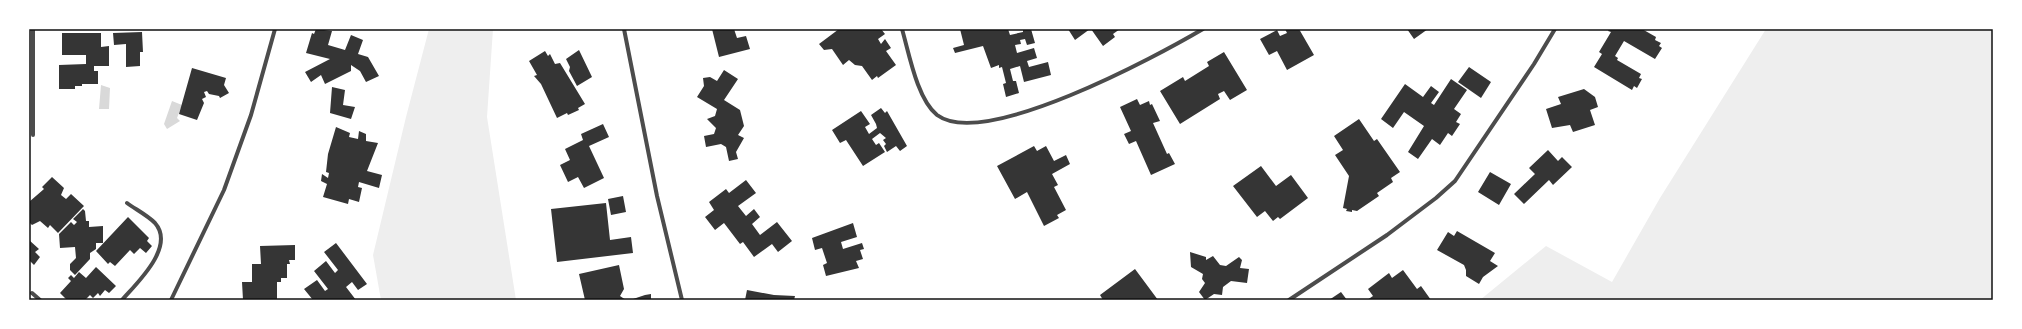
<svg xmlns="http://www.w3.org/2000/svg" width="2022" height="329" font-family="Barlow,sans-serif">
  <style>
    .green { fill: #eee }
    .water { fill: #d9d9d9 }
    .building { fill: #353535 }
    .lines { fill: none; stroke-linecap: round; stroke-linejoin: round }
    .minor { stroke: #4c4c4c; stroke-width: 4 }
    .neatline { fill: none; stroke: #111; stroke-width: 1.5 }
  </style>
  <rect width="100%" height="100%" fill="#fff"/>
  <path class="green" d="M429 29H493L487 117 516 300H381L373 255 406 117Z
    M1766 29H1993V300H1480L1546 246 1612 282 1660 198Z"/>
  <path class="water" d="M101 85 110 88 109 109H99Z
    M172 101 182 105 177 118 180 121 167 129 164 124Z"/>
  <path class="building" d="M316 29 332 31 328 45 345 50 351 35 363 40 358 54 368 57 379 76 366 82 360 71 351 65V71L325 84 321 75 311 82 305 72 330 59 306 53 312 33 314 34Z
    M712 29H734L737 38 746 36 750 49 719 57Z
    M839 29H881L885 34 878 39 881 44 885 39 891 48 886 51 896 65 878 78 877 76 872 80 862 66 855 65 849 60 843 65 832 49 824 50 819 44Z
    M960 29H1008L1010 35 1023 32V29H1031L1035 43 1027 45 1025 39 1020 40 1021 44 1015 45 1017 53 1034 48 1037 58 1027 61 1029 67 1048 62 1051 75 1024 82 1020 66 1010 69 1013 81H1016L1019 93 1006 97 1003 84 1006 83 1002 67 999 68V65L991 68 983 46 955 53 953 48 964 45Z
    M1068 29H1090L1075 40Z
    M1091 29H1120L1113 34 1115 37 1103 46Z
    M1285 29H1299L1314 55 1287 70 1277 51 1269 55 1260 39 1277 30 1280 36 1287 33Z
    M1407 29H1428L1414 39Z
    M1609 29H1642L1656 37 1655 40 1661 43 1659 46 1662 48 1655 59 1624 41 1615 56 1618 58 1617 60 1641 74 1639 78 1642 79 1637 88 1634 86 1632 90 1594 67 1602 54 1599 52 1611 32 1608 31Z
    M142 32 143 52H140V66L126 67V44L114 45 113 33Z
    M62 33H101V47L109 46V66H94V71H98V84H82V86H75V89H59V65L86 64V55H62Z
    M579 50 592 77 577 86 569 71 570 67 566 59Z
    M545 51 548 56 550 54 555 64 560 63 585 104 578 108 579 110 568 115 567 113 557 118 541 84 534 76 537 75 529 61Z
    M1224 52 1247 90 1230 100 1224 91 1218 94 1220 99 1180 124 1160 91 1183 77 1185 81 1209 66 1207 62Z
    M1469 67 1491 82 1481 98 1458 82Z
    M192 68 226 78 224 85 229 93 220 98 219 96 209 94 207 91 204 92 206 97 202 99 204 103 197 120 179 114Z
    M724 70 738 79 724 100 740 110 744 126 738 135 744 138 736 152 738 159 729 161 726 147 721 144 706 147 704 136 714 134 716 128 707 119 715 116 717 109 697 97 704 86 703 78 710 77 717 81Z
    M1451 79 1467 90 1454 109 1461 114 1456 122 1460 124 1452 136 1448 133 1440 145 1432 139 1418 159 1408 152 1424 126 1404 112 1393 128 1381 119 1405 84 1423 97 1431 86 1439 92 1431 103 1434 105Z
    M332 87 345 90 343 105 355 107 351 119 330 113Z
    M1584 89 1595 97 1598 107 1590 110 1595 125 1573 132 1570 125 1552 128 1546 109 1561 104 1558 97Z
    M1137 99 1140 105 1149 101 1150 105 1152 104 1160 121 1153 123 1167 154 1169 153 1175 164 1151 175 1136 141 1129 144 1124 134 1131 131 1120 107Z
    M881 108 885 113 887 111 907 146 900 151 896 146 887 152 884 146 886 144 883 140 886 138 880 133 872 139 876 145 879 143 885 152 863 166 846 140 840 143 832 130 861 111 870 124 865 127 869 134 877 128 876 124 871 115Z
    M1359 119 1374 141 1377 139 1400 172 1391 178 1393 182 1377 193 1379 196 1357 211 1352 210V212L1346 211 1347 209 1343 208 1349 176 1335 155 1343 150 1334 136Z
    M603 124 609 137 589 146 604 178 584 188 578 177 568 182 560 165 570 160 565 149 583 140 581 134Z
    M336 127 350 133 349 137 358 139 359 131 366 134V141L378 143 367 171 382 175 379 188 359 182 358 187 362 188 359 202 349 199 348 204 323 197 327 184 321 181 322 174 328 178 329 173 326 172 328 154Z
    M1034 146 1037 151 1046 146 1054 161 1066 155 1070 164 1052 174 1058 185 1054 187 1066 210 1057 215 1059 218 1044 226 1027 192 1015 199 997 166Z
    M1548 150 1558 161 1562 157 1572 167 1553 185 1549 180 1524 204 1514 194 1535 174 1529 168Z
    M1261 166 1276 186 1291 175 1308 198 1280 219 1278 217 1273 221 1265 211 1257 217 1233 186Z
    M1490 172 1511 184 1499 205 1478 192Z
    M52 177 64 188 61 195 66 199 71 194 84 206 58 233 50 225 48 228 40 221 32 225 29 222V202L44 189 42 187Z
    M746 180 756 193 738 206 746 216 754 209 760 217 752 224 760 235 777 222 792 241 778 252 772 244 754 257 743 242 740 244 724 223 715 230 705 217 714 210 709 202 726 189 729 193Z
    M623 196 626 212 611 215 608 199Z
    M606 203 610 240 631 237 633 253 557 262 551 209Z
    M83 209 85 211 86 221H89V227L103 226V243H96V249L90 253V259L75 275 70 270V264L76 258 75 247 60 248 59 234 71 222 74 225 77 222 73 219Z
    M128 217 149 238 147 241 152 246 146 253 140 248 134 254 130 250 115 266 110 262 108 264 96 251Z
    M853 223 857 237 841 242 843 249 862 243 864 249 860 250 863 259 856 261 859 268 826 276 823 265 827 263 822 248 815 250 812 238Z
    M1457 231 1495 253 1490 261 1498 266 1483 277 1479 284 1466 276V270L1464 265 1437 250 1448 232 1454 236Z
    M29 240 39 249 35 252 40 257 34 265 30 261 29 263Z
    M336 243 367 284 358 290 352 282 346 287 356 300H313L304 289 317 280 325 291 328 289 314 271 326 261 335 273 338 270 324 252Z
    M295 245V260H289L290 264H287V278H281V282H277V299L243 300 242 282H252V264H261L260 246Z
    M1190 252 1206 257V260L1213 256 1220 265 1226 266 1239 257 1242 260 1240 268 1249 269 1247 283 1231 281 1223 287 1222 295 1214 294 1205 300 1199 292 1205 283 1202 279 1203 274 1191 267Z
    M619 265 624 289 620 296 626 300H585L579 274Z
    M96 267 116 286 109 293 105 290 100 296 98 293 93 298 90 295 85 300H67L60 293 71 281 68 278 71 275 74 278 79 272 86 278Z
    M1135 269 1158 300H1103L1100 295Z
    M1403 270 1417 289 1421 286 1431 300H1367L1373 296 1368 289 1389 273 1392 278Z
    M747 290 774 295 795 296 794 300H745Z
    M1341 292 1347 300H1329Z
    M651 294V300H630L645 295Z"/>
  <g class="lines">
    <path class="minor" d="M624 29 657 196 682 300
      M902 29C909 53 917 99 937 115 984 150 1157 56 1203 29
      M33 135V29
      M32 293 40 300
      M122 300C136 284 176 247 155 223 147 215 135 209 127 203
      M171 300 224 190 251 115 275 29
      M1289 300 1387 235 1436 198 1455 181 1534 64 1555 29"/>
  </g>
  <rect width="2022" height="329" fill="none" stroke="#ffffff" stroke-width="60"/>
  <rect x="30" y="30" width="1962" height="269" class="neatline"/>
</svg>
